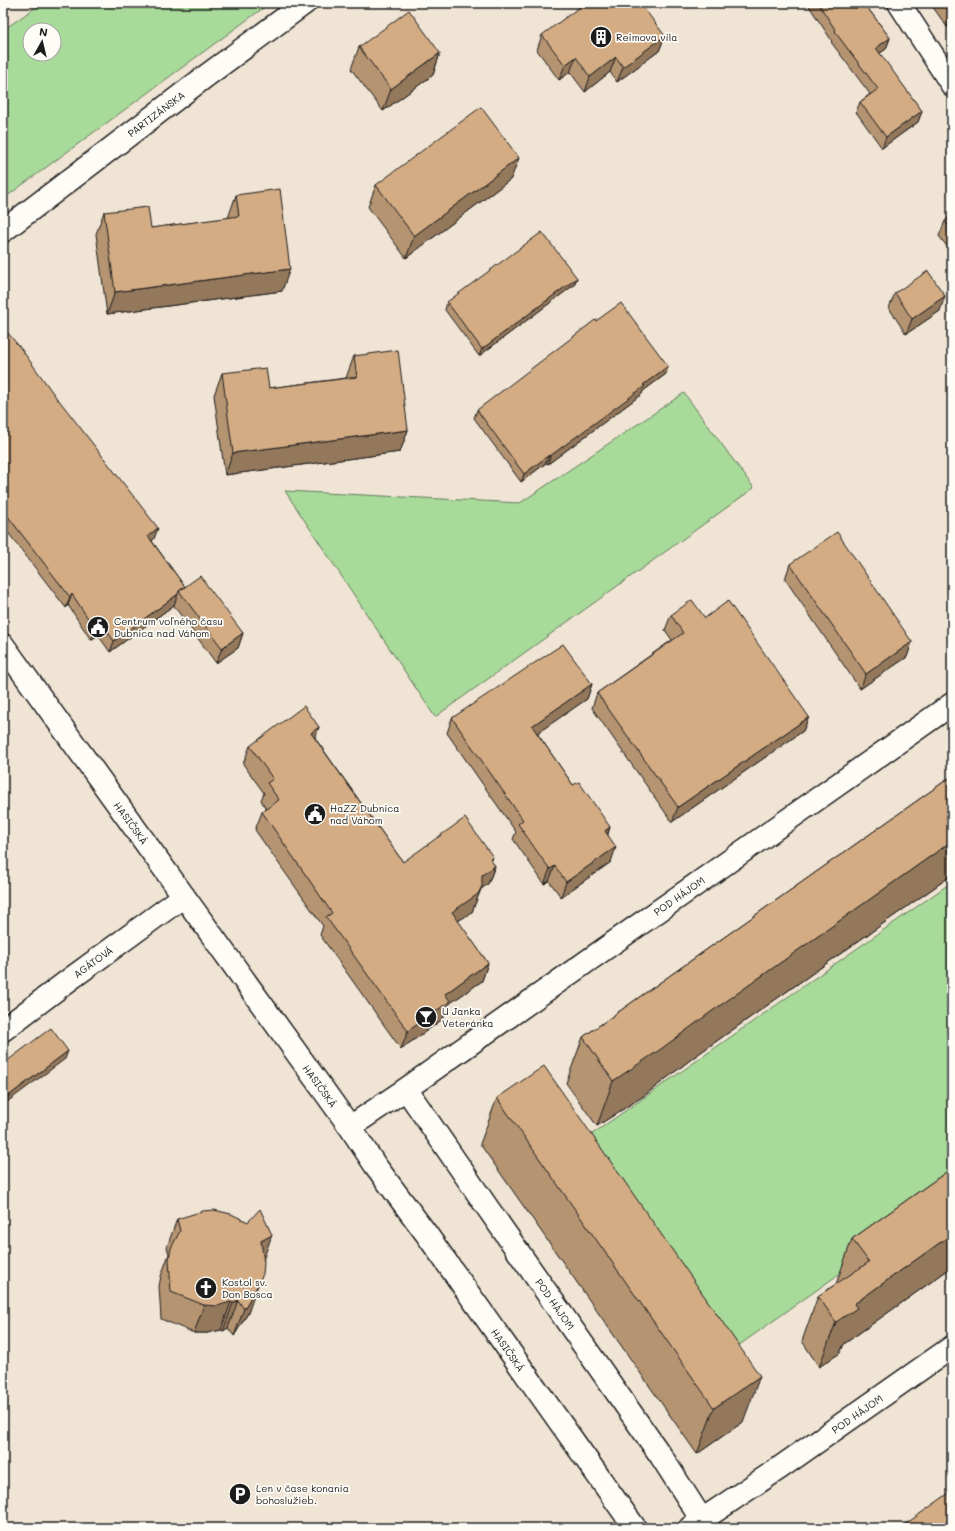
<svg xmlns="http://www.w3.org/2000/svg" width="955" height="1531" font-family="Mali,sans-serif">
  <style>
    .green { fill: #a8da9a; stroke: #627b5b; fill-rule: evenodd }
    .lines { fill: none; stroke-linecap: round; stroke-linejoin: round }
    .street-casing { stroke: #1c1c1c; stroke-width: 25 }
    .street { stroke: #fdfcf7; stroke-width: 22 }
    .wall { fill: #b59472; stroke: #1c1c1c }
    .shaded-wall { fill: #94785c; stroke: #1c1c1c }
    .building { fill: #d3ac84; stroke: #1c1c1c }
    .labels { text-anchor: middle; dominant-baseline: central; stroke-width: 3.5; stroke-linejoin: round; paint-order: stroke }
    .poi-label { font-size: 10px; fill: #1c1c1c; stroke: #fdfcf7; text-anchor: start }
    .street-label { font-size: 10px; fill: #1c1c1c; stroke: #fdfcf7 }
  </style>
  <rect width="100%" height="100%" fill="#f0e4d4"/>
  <filter id="ink" filterUnits="userSpaceOnUse"><feTurbulence type="fractalNoise" baseFrequency=".025" numOctaves="2"/><feDisplacementMap in="SourceGraphic" scale="8" xChannelSelector="R" yChannelSelector="G"/><feConvolveMatrix kernelMatrix="1 2 1 2 8 2 1 2 1" color-interpolation-filters="sRGB"/></filter>
  <g filter="url(#ink)">
    <path class="green" d="M42 3H270L3 199V30ZM30 30H54V54H30Z
      M684 393 754 488 435 717 285 491 520 503Z
      M952 882V1194L721 1358 575 1146Z"/>
    <g class="lines">
      <g class="street-casing">
        <path id="street" d="M899 3 952 85
          M3 231 206 76 305 3
          M3 645 350 1127 375 1165 425 1232 635 1528
          M3 1030 69 980 184 896
          M406 1089 487 1207 661 1456 707 1528
          M350 1127 406 1089 952 704
          M690 1528 781 1467 952 1347"/>
      </g>
      <use href="#street" class="street"/>
    </g>
    <path class="wall" d="M807 3H864L890 38 886 49 879 54 922 111 918 122 882 148 856 112 860 102 870 94 831 42 832 41Z
      M930 3H952V24L947 27Z
      M542 35 665 36 659 51 617 82 610 72 585 92 570 72 559 80 537 50Z
      M359 47 440 53 433 75 383 111 351 69Z
      M511 179 406 258 368 207 376 185Z
      M236 195 282 291 107 314 96 234 104 212 151 228 228 218Z
      M952 215V253L939 236 945 221Z
      M577 278 574 285 479 356 445 310 447 302Z
      M895 293 940 311 906 334 889 308Z
      M3 327 154 539 152 541 185 587 243 633 238 648 216 663 174 606V605L110 652 98 635 91 640 68 605 66 608 3 526Z
      M354 356 408 430 400 452 225 475 214 395 222 373 269 388 346 378Z
      M666 374 643 391 642 394 548 464 546 463 521 482 474 418 477 410Z
      M790 564 912 642 907 657 860 689 785 579Z
      M671 615 705 618 809 717 803 731 672 822 592 708 597 693 672 640 665 630Z
      M592 684 587 699 537 733 573 785 610 827 608 834 611 862 561 897 549 881 544 884 538 875 513 839 516 832 447 733 452 718Z
      M319 727 315 738 403 862 493 857 491 861 495 866 488 884 481 889 475 904 472 912 458 921 488 963 482 981 449 1004 443 1019 401 1049 320 935 323 926 255 830 262 812 266 809 261 800 264 793 243 764 250 746Z
      M952 776V875L694 1057 645 1095 597 1126 566 1083 583 1037Z
      M497 1098 743 1422 697 1454 480 1144Z
      M952 1168V1267L844 1344 840 1353 819 1367 802 1341 818 1296 836 1284 852 1239Z
      M177 1219 264 1259 248 1313 234 1336 228 1328 223 1331 221 1330 207 1333H194L161 1319 159 1286 161 1276 169 1254 167 1247Z"/>
    <path class="shaded-wall" d="M952 14V24L947 27Z
      M665 36 659 51 617 82 623 67Z
      M890 38 886 49 872 59 876 48Z
      M440 53 433 75 383 111 391 89Z
      M576 57 570 72 559 80 565 65Z
      M616 57 610 72 585 92 590 77Z
      M922 111 918 122 882 148 886 137Z
      M519 158 511 179 406 258 414 236Z
      M290 269 282 291 107 314 115 292Z
      M577 278 574 285 479 356 482 349Z
      M945 296 940 311 906 334 912 319Z
      M668 366 666 374 643 391 642 394 548 464 550 456Z
      M408 430 400 452 225 475 233 453Z
      M549 455 546 463 521 482 524 474Z
      M158 528 154 539 144 547 148 536Z
      M72 594 68 605 66 608 70 597Z
      M178 594 174 605 110 652 114 641Z
      M102 624 98 635 91 640 95 629Z
      M243 633 238 648 216 663 222 648Z
      M912 642 907 657 860 689 866 674Z
      M592 684 587 699 526 741 532 726Z
      M809 717 803 731 672 822 678 807Z
      M319 727 313 744 311 733Z
      M610 827 605 842V831Z
      M952 841V875L694 1057 645 1095 597 1126 613 1081Z
      M616 847 611 862 561 897 566 882Z
      M493 857 488 871 495 866 488 884 481 889 475 904 472 912 445 929 452 912 490 859Z
      M555 866 549 881 544 884 550 869Z
      M488 963 482 981 449 1004 443 1019 401 1049 408 1031 445 994Z
      M68 1051 65 1059 3 1105V1100Z
      M952 1234V1267L844 1344 840 1353 819 1367 836 1322 854 1304Z
      M272 1235 262 1263 261 1241Z
      M258 1285 248 1313 234 1336 244 1309Z
      M238 1300 228 1328 223 1331 233 1303Z
      M231 1302 221 1330 207 1333H194L204 1305Z
      M760 1376 743 1422 697 1454 714 1408Z"/>
    <path class="building" d="M585 3H640L665 36 623 67 616 57 590 77 576 57 565 65 542 35Z
      M818 3H864L890 38 876 48 922 111 886 137 860 102 878 89 835 32 836 31Z
      M944 3H952V14Z
      M409 10 440 53 391 89 359 47Z
      M481 107 519 158 414 236 376 185Z
      M280 189 290 269 115 292 104 212 148 207 151 228 239 216 236 195Z
      M952 215V231L945 221Z
      M542 232 577 278 482 349 447 302Z
      M928 271 945 296 912 319 895 293Z
      M621 303 668 366 643 385 645 386 550 456 549 455 524 474 477 410 595 320 596 321Z
      M3 327 22 350 58 400V399L158 528 148 536 185 587 179 591 178 594 114 641 102 624 95 629 72 594 70 597 3 510Z
      M398 350 408 430 233 453 222 373 266 368 269 388 357 377 354 356Z
      M837 532 912 642 866 674 790 564Z
      M200 576 243 633 222 648 179 591Z
      M692 600 705 618 728 601 809 717 678 807 597 693 683 633 671 615Z
      M563 644 592 684 532 726 573 785 579 782 610 827 605 831 616 847 566 882 555 866 550 869 543 860 518 824 523 820 452 718Z
      M304 706 319 727 311 733 403 862 465 818 493 857 490 859 495 866 482 875V886L478 894 452 912 488 963 445 994 450 1001 408 1031 326 917 332 913 262 812 279 800 267 783 273 779 250 746Z
      M952 776V841L711 1012 661 1049 613 1081 583 1037Z
      M51 1028 68 1051 3 1100V1064Z
      M544 1066 760 1376 714 1408 497 1098Z
      M952 1168V1234L854 1304 857 1308 836 1322 818 1296 869 1262 852 1239Z
      M260 1209 272 1235 261 1241 264 1263 263 1274 258 1285 244 1309 238 1300 233 1303 231 1302 217 1306 204 1305 171 1292 169 1259 171 1248 180 1231 177 1219 203 1211 214 1210 231 1214 248 1222Z
      M952 1491V1528H900Z"/>
  </g>
  <defs>
    <g id="building-disc" transform="scale(1.15)"><circle r="9.5" fill="#1c1c1c" stroke="#fdfcf7"/><path d="M-4-6H4V6H1V3H-1V6H-4ZM-2.5-4.3h1.7v1.8h-1.7ZM.8-4.3h1.7v1.8H.8ZM-2.5-1h1.7V.8h-1.7ZM.8-1h1.7V.8H.8Z" fill="#fff"/></g>
    <g id="civic-disc" transform="scale(1.15)"><circle r="9.5" fill="#1c1c1c" stroke="#fdfcf7"/><path d="M-.6-6.5H3V-4.5H.6V-3L4-1V1h2V6H-6V1h2V-1L-.6-3ZM-1.2 2.5V6h2.4V2.5Z" fill="#fff"/></g>
    <g id="bar-disc" transform="scale(1.15)"><circle r="9.5" fill="#1c1c1c" stroke="#fdfcf7"/><path d="M-6-5H6L.8 .8V4.5H3.5V6h-7V4.5H-.8V.8Z" fill="#fff"/></g>
    <g id="church-disc" transform="scale(1.15)"><circle r="9.5" fill="#1c1c1c" stroke="#fdfcf7"/><path d="M-1.2-6h2.4v3.5h3.3v2.4h-3.3V6h-2.4V-.1h-3.3v-2.4h3.3Z" fill="#fff"/></g>
    <g id="parking-disc" transform="scale(1.15)"><circle r="9.5" fill="#1c1c1c" stroke="#fdfcf7"/><path d="M-3.5-5.5H1a3.5 3.5 0 0 1 0 7H-1V5.5H-3.5ZM-1-3.4V-.6H.8a1.4 1.4 0 0 0 0-2.8Z" fill="#fff"/></g>
  </defs>
  <g fill-rule="evenodd">
    <use href="#building-disc" x="601" y="37"/>
    <use href="#civic-disc" x="98" y="627"/>
    <use href="#civic-disc" x="315" y="814"/>
    <use href="#bar-disc" x="426" y="1017"/>
    <use href="#church-disc" x="206" y="1288"/>
    <use href="#parking-disc" x="240" y="1494"/>
  </g>
  <g class="labels">
    <g class="poi-label">
      <text x="616" y="37">Reimova vila</text>
      <text x="114" y="621">Centrum voľného času<tspan x="114" dy="12">Dubnica nad Váhom</tspan></text>
      <text x="330" y="808">HaZZ Dubnica<tspan x="330" dy="12">nad Váhom</tspan></text>
      <text x="442" y="1011">U Janka<tspan x="442" dy="12">Veteránka</tspan></text>
      <text x="222" y="1282">Kostol sv.<tspan x="222" dy="12">Don Bosca</tspan></text>
      <text x="256" y="1488">Len v čase konania<tspan x="256" dy="12">bohoslužieb.</tspan></text>
    </g>
    <g class="street-label">
      <text transform="translate(156 114) rotate(-37)">PARTIZÁNSKA</text>
      <text transform="translate(131 823) rotate(54)">HASIČSKÁ</text>
      <text transform="translate(679 896) rotate(-35)">POD HÁJOM</text>
      <text transform="translate(93 962) rotate(-36)">AGÁTOVÁ</text>
      <text transform="translate(320 1086) rotate(54)">HASIČSKÁ</text>
      <text transform="translate(555 1304) rotate(55)">POD HÁJOM</text>
      <text transform="translate(508 1350) rotate(55)">HASIČSKÁ</text>
      <text transform="translate(857 1414) rotate(-35)">POD HÁJOM</text>
    </g>
  </g>
  <rect width="955" height="1531" fill="none" stroke="#fdfcf7" stroke-width="16"/>
  <rect x="8" y="8" width="939" height="1515" fill="none" stroke="#1c1c1c" stroke-width="1.5" filter="url(#ink)"/>
  <g transform="translate(42 42) rotate(8)"><circle r="19" fill="#fdfcf7" stroke="#a3a29f"/>
  <path d="M0-3L7 15L0 10L-7 15Z" fill="#1c1c1c"/>
  <text y="-6" font-size="11" font-weight="bold" text-anchor="middle" fill="#1c1c1c">N</text>
  </g>
</svg>
